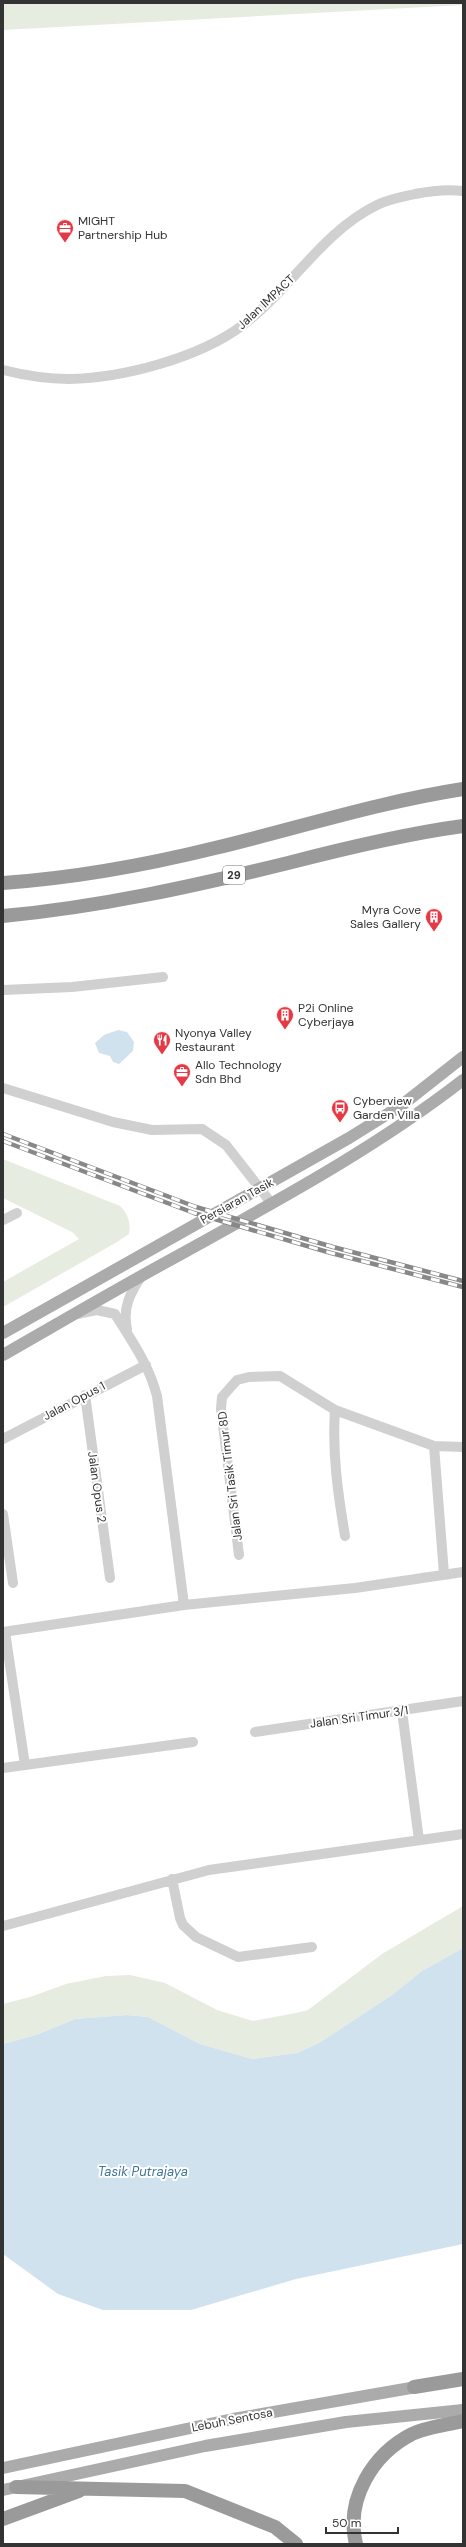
<svg xmlns="http://www.w3.org/2000/svg" width="466" height="2547" font-family="'DM Sans',sans-serif">
  <style>
    .green { fill: #e6ecdf }
    .water { fill: #cfe2ee }
    .lines { fill: none; stroke-linecap: round; stroke-linejoin: round }
    .minor { stroke: #d0d0d0; stroke-width: 10 }
    .major { stroke: #ababab; stroke-width: 12 }
    .highway { stroke: #9a9a9a; stroke-width: 14 }
    .rail-casing { stroke: #888; stroke-width: 4.5 }
    .rail { stroke: #fff; stroke-width: 3; stroke-dasharray: 9; stroke-linecap: butt }
    .labels { text-anchor: middle; dominant-baseline: central; stroke-width: 4; stroke-linejoin: round; paint-order: stroke }
    .shield { fill: #fff; stroke: #707070; stroke-width: 1 }
    .shield-label { font-size: 11px; font-weight: bold; fill: #333 }
    .poi-label { font-size: 12px; fill: #333; stroke: #fff; text-anchor: start }
    .street-label { font-size: 12px; fill: #333; stroke: #fff }
    .water-label { font-size: 13px; font-style: italic; fill: #3f7597; stroke: #fff }
  </style>
  <rect width="100%" height="100%" fill="#fff"/>
  <path class="green" d="M3 3H463V5L3 30Z
    M3 1159 120 1206C128 1214 131 1223 129 1234L117 1242 3 1307V1282L79 1239 72 1232 3 1198Z
    M463 1906V1948L422 1971 392 1995 319 2043 297 2053 252 2059 200 2044 148 2017 127 2015 75 2019 36 2035 3 2044V2004L30 1997 66 1984 106 1976 130 1975 165 1983 217 2010 253 2021 296 2013 308 2010 382 1954Z"/>
  <path class="water" d="M118 1030 127 1032 134 1042 133 1051 119 1064 113 1062 110 1056 99 1053 95 1043 104 1035Z
    M463 1948V2244L296 2279 191 2310H103L58 2294 3 2254V2044L36 2035 75 2019 127 2015 148 2017 200 2044 252 2059 297 2053 319 2043 392 1995 422 1971Z"/>
  <g class="lines">
    <path class="minor" d="M3 370C23 375 48 379 69 379 123 378 199 358 243 325 290 290 323 231 377 205 389 199 402 197 415 194 430 191 448 189 463 191
      M3 990 72 987 163 977
      M3 1088 113 1122 152 1130 202 1129 226 1145 272 1204
      M3 1220 17 1213
      M77 1314 97 1310 115 1314C132 1341 149 1365 157 1396L184 1605
      M127 1329C122 1307 131 1292 142 1275
      M85 1395 110 1578
      M335 1410C332 1453 338 1494 345 1536
      M3 1439 146 1365
      M434 1446 444 1574
      M3 1514 13 1583
      M239 1555 221 1409 222 1397 237 1380 249 1377 280 1376 335 1410 434 1446 463 1447
      M3 1632 184 1605 355 1588 463 1572
      M5 1632 25 1765
      M402 1711 419 1840
      M255 1732 463 1701
      M3 1768 193 1742
      M172 1879 180 1918 183 1925 196 1937 238 1957 312 1947
      M3 1926 209 1870 463 1834"/>
    <path class="major" d="M3 1333 349 1138 402 1105 463 1057
      M3 1355C59 1323 115 1290 172 1259 271 1204 373 1150 463 1080
      M3 2468 233 2419 422 2386
      M3 2490 205 2446 346 2422 463 2410"/>
    <path class="highway" d="M3 883C74 878 146 865 215 848 298 828 379 802 463 789
      M3 916C100 907 194 886 288 863 346 848 404 834 463 826
      M414 2387 463 2379
      M16 2487 185 2491 275 2527 296 2544
      M3 2519 79 2491
      M356 2544C345 2499 373 2454 412 2434 427 2427 447 2425 463 2421"/>
    <g class="rail-casing">
      <path id="rail" d="M3 1134 196 1207 333 1247 463 1281
        M3 1141 194 1213 331 1253 463 1287"/>
    </g>
    <use href="#rail" class="rail"/>
  </g>
  <defs>
    <g id="office-pin" transform="scale(0.9)"><path d="M0 17L-7.5 6A9.5 9.5 0 1 1 7.5 6Z" fill="#e63946" stroke="#fff"/><path d="M-6-3h4V-5.5h4V-3h4V5H-6ZM-1-4.5V-3h2v-1.5ZM-6 0V1H6V0Z" fill="#fff"/></g>
    <g id="building-pin" transform="scale(0.9)"><path d="M0 17L-7.5 6A9.5 9.5 0 1 1 7.5 6Z" fill="#e63946" stroke="#fff"/><path d="M-4-6H4V6H1V3H-1V6H-4ZM-2.5-4.3h1.7v1.8h-1.7ZM.8-4.3h1.7v1.8H.8ZM-2.5-1h1.7V.8h-1.7ZM.8-1h1.7V.8H.8Z" fill="#fff"/></g>
    <g id="restaurant-pin" transform="scale(0.9)"><path d="M0 17L-7.5 6A9.5 9.5 0 1 1 7.5 6Z" fill="#e63946" stroke="#fff"/><path d="M-5-6h1v4h1v-4h1v4h1v-4h1v5L-1.5 .5V6h-2V.5L-5-1ZM5-6V6H3V1.5H1.5Q1.5-4 5-6Z" fill="#fff"/></g>
    <g id="bus-pin" transform="scale(0.9)"><path d="M0 17L-7.5 6A9.5 9.5 0 1 1 7.5 6Z" fill="#e63946" stroke="#fff"/><path d="M-5-6H5V4H4V6H2V4H-2V6H-4V4H-5ZM-3.5-4V0h7V-4ZM-3.5 1.2v1.5H-2V1.2ZM2 1.2v1.5H3.5V1.2Z" fill="#fff"/></g>
  </defs>
  <g fill-rule="evenodd">
    <use href="#office-pin" x="65" y="228"/>
    <use href="#building-pin" x="434" y="917"/>
    <use href="#building-pin" x="285" y="1015"/>
    <use href="#restaurant-pin" x="162" y="1040"/>
    <use href="#office-pin" x="182" y="1072"/>
    <use href="#bus-pin" x="340" y="1108"/>
  </g>
  <g class="labels">
    <rect class="shield" x="223" y="866" width="22" height="18" rx="3"/>
    <g class="shield-label">
      <text x="234" y="875">29</text>
    </g>
    <g class="poi-label">
      <text x="78" y="221">MIGHT<tspan x="78" dy="14">Partnership Hub</tspan></text>
      <text x="421" y="910" text-anchor="end">Myra Cove<tspan x="421" dy="14">Sales Gallery</tspan></text>
      <text x="298" y="1008">P2i Online<tspan x="298" dy="14">Cyberjaya</tspan></text>
      <text x="175" y="1033">Nyonya Valley<tspan x="175" dy="14">Restaurant</tspan></text>
      <text x="195" y="1065">Allo Technology<tspan x="195" dy="14">Sdn Bhd</tspan></text>
      <text x="353" y="1101">Cyberview<tspan x="353" dy="14">Garden Villa</tspan></text>
    </g>
    <g class="street-label">
      <text transform="translate(266 302) rotate(-43)">Jalan IMPACT</text>
      <text transform="translate(237 1201) rotate(-29)">Persiaran Tasik</text>
      <text transform="translate(74 1401) rotate(-28)">Jalan Opus 1</text>
      <text transform="translate(230 1476) rotate(-97)">Jalan Sri Tasik Timur 8D</text>
      <text transform="translate(97 1487) rotate(82)">Jalan Opus 2</text>
      <text transform="translate(359 1717) rotate(-8)">Jalan Sri Timur 3/1</text>
      <text transform="translate(232 2420) rotate(-11)">Lebuh Sentosa</text>
    </g>
    <g class="water-label">
      <text x="143" y="2171">Tasik Putrajaya</text>
    </g>
  </g>
  <rect width="466" height="2547" fill="none" stroke="#333333" stroke-width="8"/>
  <path d="M326 2527v6h72v-6" fill="none" stroke="#333333" stroke-width="2"/>
  <text x="332" y="2527" font-size="12" fill="#333333" stroke="#ffffff" stroke-width="3" paint-order="stroke">50 m</text>
</svg>
